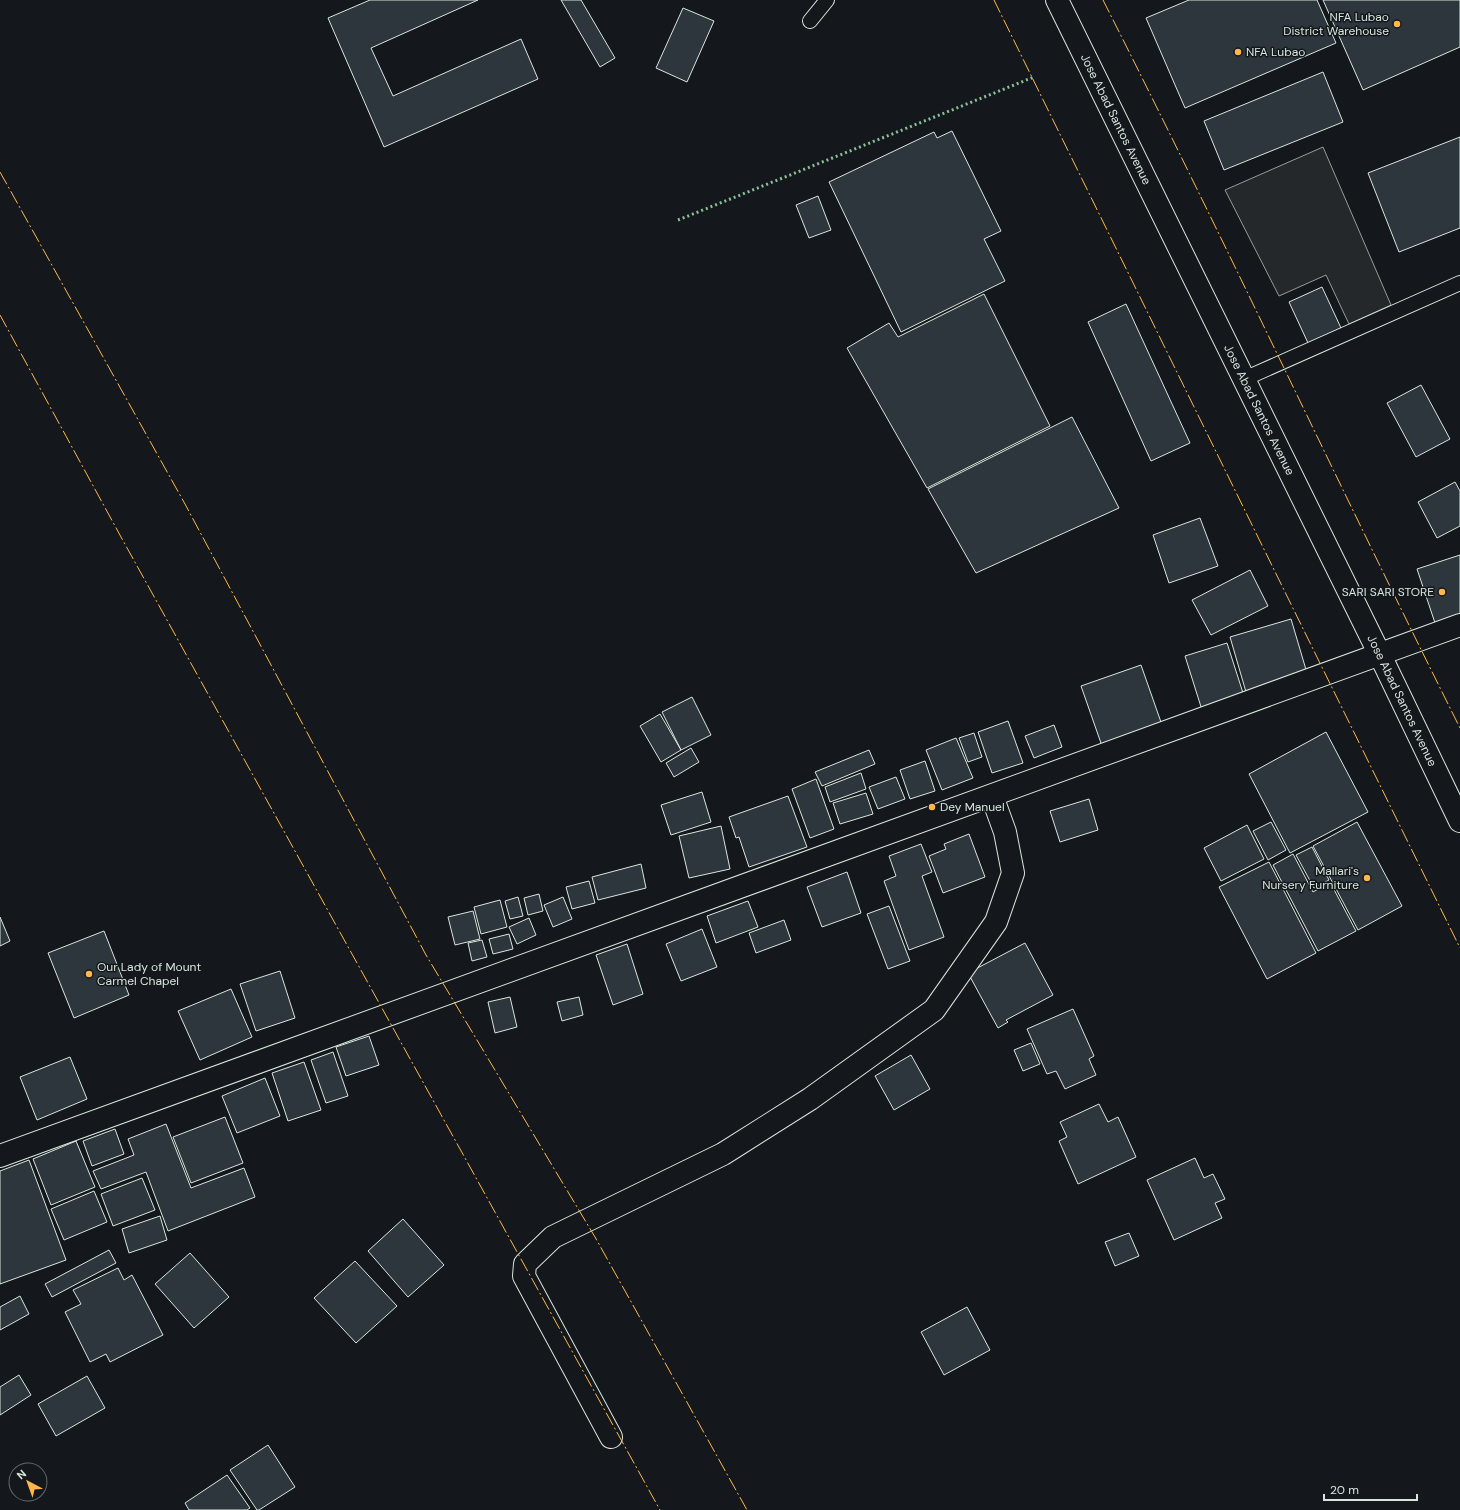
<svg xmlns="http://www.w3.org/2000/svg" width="1460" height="1510" font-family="'DM Sans',sans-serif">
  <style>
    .parking { fill: #24282b; stroke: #939e99 }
    .building { fill: #2c363c; stroke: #d8e6dc }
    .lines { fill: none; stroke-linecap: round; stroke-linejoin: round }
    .lane-casing { stroke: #d8e6dc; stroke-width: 16 }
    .street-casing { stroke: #d8e6dc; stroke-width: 24 }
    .highway-casing { stroke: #d8e6dc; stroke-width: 24 }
    .lane { stroke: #14181c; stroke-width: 14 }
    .street { stroke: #14181c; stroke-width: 22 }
    .highway { stroke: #14181c; stroke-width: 22 }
    .hedge { stroke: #8ac095; stroke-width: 3; stroke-dasharray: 2 3; stroke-linecap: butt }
    .power { stroke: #ffb74d; stroke-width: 1; stroke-dasharray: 14 3 2 3; stroke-linecap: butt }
    .poi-dot { fill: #ffb74d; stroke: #14181c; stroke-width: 1.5 }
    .labels { text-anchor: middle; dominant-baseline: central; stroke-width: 3; stroke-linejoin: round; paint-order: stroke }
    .poi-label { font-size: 12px; fill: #d8e6dc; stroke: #14181c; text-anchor: end }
    .street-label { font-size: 12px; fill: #d8e6dc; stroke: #14181c }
  </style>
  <rect width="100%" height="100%" fill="#14181c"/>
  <path class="parking" d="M1323 147 1391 305 1349 324 1326 275 1279 296 1225 190Z"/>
  <path class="building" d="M370 0H478L371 48 393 96 521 39 538 79 384 147 328 18Z
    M561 0H581L615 58 600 67Z
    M1189 0H1317L1336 43 1185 108 1146 18Z
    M1323 0H1460V47L1363 90Z
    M683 8 714 21 687 82 656 68Z
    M1323 72 1343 122 1224 170 1204 121Z
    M952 131 1001 231 984 239 1005 281 901 332 829 182 934 132 937 138Z
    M1460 137V228L1399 252 1368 173Z
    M818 196 831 230 809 238 796 205Z
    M1322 287 1341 328 1308 343 1289 302Z
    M984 294 1050 426 927 488 847 348 889 323 898 337Z
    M1126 304 1190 443 1151 461 1088 322Z
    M1421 385 1450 439 1416 457 1387 403Z
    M1072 417 1119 508 976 573 928 489Z
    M1455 482 1460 491V526L1437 538 1418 502Z
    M1200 518 1218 566 1169 583 1153 535Z
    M1460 555V615L1435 623 1417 569Z
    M1250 570 1268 606 1211 635 1192 600Z
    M1291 619 1307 673 1246 692 1230 637Z
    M1227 643 1244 696 1202 710 1185 656Z
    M1141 665 1162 725 1102 746 1081 686Z
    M692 697 711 735 681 750 662 712Z
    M660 714 681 750 661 762 640 726Z
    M1008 721 1023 763 992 773 978 732Z
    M1054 725 1062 747 1034 758 1025 736Z
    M1326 732 1368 812 1290 853 1249 774Z
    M974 733 982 757 968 762 959 738Z
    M956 738 973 778 942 790 926 750Z
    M691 748 699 762 674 777 666 763Z
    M869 750 875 764 822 786 815 772Z
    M925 761 935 791 910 799 900 770Z
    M861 773 866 789 830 802 825 787Z
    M896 777 905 799 878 809 869 787Z
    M816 779 834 829 810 838 792 789Z
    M702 792 711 822 671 835 661 805Z
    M866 793 873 814 840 824 833 803Z
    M788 796 807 847 749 867 739 837 736 838 729 817Z
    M1089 799 1098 830 1060 842 1050 811Z
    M1271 822 1286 850 1268 860 1253 831Z
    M1357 822 1402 906 1358 930 1313 846Z
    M1247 825 1264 859 1221 881 1204 848Z
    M721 826 730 869 689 878 679 836Z
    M969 834 985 877 943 893 929 856 946 849 944 844Z
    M921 844 932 872 922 876 944 937 909 950 884 881 896 876 889 856Z
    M1312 847 1329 880 1314 888 1296 855Z
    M1293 854 1313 892 1330 882 1356 931 1318 951 1273 865Z
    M1269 862 1316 953 1267 979 1219 887Z
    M641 864 646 888 598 900 592 877Z
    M847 872 861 913 822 927 807 887Z
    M589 881 595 903 572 909 566 887Z
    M539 894 543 911 528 915 524 898Z
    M518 897 523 916 510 919 505 901Z
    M563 897 572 919 553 927 544 905Z
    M500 900 507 927 481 934 474 907Z
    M748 901 758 927 716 943 707 916Z
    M889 906 910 961 888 969 867 914Z
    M473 911 480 939 455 945 448 917Z
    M0 917 10 941 0 946Z
    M529 918 536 935 517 944 509 927Z
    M784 920 791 940 756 953 749 933Z
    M702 929 717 967 681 981 666 944Z
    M104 931 129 995 74 1018 48 953Z
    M509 934 513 949 493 954 489 939Z
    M482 940 487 957 472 961 468 943Z
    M1025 943 1053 995 1006 1020 1008 1022 998 1028 968 973Z
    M627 944 643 994 613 1005 596 955Z
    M280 971 295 1018 256 1031 240 984Z
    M231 989 252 1037 200 1060 178 1011Z
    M510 997 517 1027 495 1033 488 1002Z
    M579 997 583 1015 562 1021 557 1002Z
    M1073 1009 1094 1056 1089 1059 1096 1075 1065 1089 1056 1071 1047 1074 1027 1029Z
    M369 1036 379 1065 346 1076 336 1047Z
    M1031 1043 1040 1064 1023 1071 1014 1050Z
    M333 1052 348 1096 326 1103 311 1060Z
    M911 1055 930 1089 894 1110 875 1076Z
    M70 1057 87 1099 37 1120 20 1077Z
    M304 1062 321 1110 288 1121 272 1073Z
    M265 1078 280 1116 237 1133 222 1096Z
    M1099 1104 1108 1122 1118 1117 1136 1157 1078 1184 1059 1141 1067 1137 1060 1122Z
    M225 1117 243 1163 191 1183 173 1137Z
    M166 1124 191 1188 244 1168 255 1197 168 1231 146 1172 101 1189 93 1171 134 1155 128 1139Z
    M115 1129 124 1154 92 1166 83 1141Z
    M76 1141 95 1187 51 1205 33 1159Z
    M1195 1158 1204 1178 1213 1174 1225 1199 1215 1203 1222 1218 1174 1240 1147 1180Z
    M29 1160 66 1260 0 1284V1171Z
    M142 1178 155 1210 113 1226 101 1194Z
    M94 1191 107 1222 64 1240 51 1209Z
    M160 1216 167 1240 129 1253 122 1229Z
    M403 1219 444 1265 408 1297 368 1251Z
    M1129 1233 1139 1256 1115 1266 1105 1242Z
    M109 1250 116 1263 52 1297 45 1284Z
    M190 1253 229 1297 194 1328 155 1284Z
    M355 1261 397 1306 356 1343 314 1298Z
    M118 1268 124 1280 132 1275 163 1335 110 1362 106 1354 90 1362 65 1312 81 1304 73 1290Z
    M20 1296 29 1314 0 1330V1307Z
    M967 1307 990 1350 944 1375 921 1332Z
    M19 1375 31 1395 0 1415V1387Z
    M87 1376 105 1408 56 1436 38 1404Z
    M268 1445 295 1487 259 1510H257L230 1470Z
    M227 1475 250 1508 247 1510H189L185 1503Z"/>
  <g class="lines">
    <g class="lane-casing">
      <path id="lane" d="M810 21 827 0
        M1244 379 1460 283"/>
    </g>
    <g class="street-casing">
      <path id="street" d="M0 1156 1460 625
        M611 1437 524 1276 525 1264 553 1237 723 1154 810 1099 934 1010 996 922 1013 873 1005 832 992 796"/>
    </g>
    <g class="highway-casing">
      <g id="highway">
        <path id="s1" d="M1057 0 1380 655 1460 821"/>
      </g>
    </g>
    <use href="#lane" class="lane"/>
    <use href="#street" class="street"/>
    <use href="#highway" class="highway"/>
    <path class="hedge" d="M678 220 1034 77"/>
    <path class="power" d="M994 0 1460 948
      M1103 0C1225 241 1339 486 1460 728
      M0 172 185 504 426 955 595 1237 747 1510
      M0 315 121 537 660 1510"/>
  </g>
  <g class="poi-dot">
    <circle cx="1397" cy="24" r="4"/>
    <circle cx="1238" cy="52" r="4"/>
    <circle cx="1442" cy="592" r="4"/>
    <circle cx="932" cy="807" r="4"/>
    <circle cx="1367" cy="878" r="4"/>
    <circle cx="89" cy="974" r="4"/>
  </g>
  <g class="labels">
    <g class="poi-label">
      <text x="1389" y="17">NFA Lubao<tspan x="1389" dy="14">District Warehouse</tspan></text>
      <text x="1246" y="52" text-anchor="start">NFA Lubao</text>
      <text x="1434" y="592">SARI SARI STORE</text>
      <text x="940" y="807" text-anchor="start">Dey Manuel</text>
      <text x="1359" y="871">Mallari's<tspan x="1359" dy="14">Nursery Furniture</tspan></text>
      <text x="97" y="967" text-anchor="start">Our Lady of Mount<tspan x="97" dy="14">Carmel Chapel</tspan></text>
    </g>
    <g class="street-label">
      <text stroke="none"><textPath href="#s1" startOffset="133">Jose Abad Santos Avenue</textPath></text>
      <text stroke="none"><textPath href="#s1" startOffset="457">Jose Abad Santos Avenue</textPath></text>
      <text stroke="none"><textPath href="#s1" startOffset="781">Jose Abad Santos Avenue</textPath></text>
    </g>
  </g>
  <g transform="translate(28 1482) rotate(319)"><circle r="19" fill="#14181c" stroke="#626a69"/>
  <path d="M0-3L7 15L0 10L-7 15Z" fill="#ffb74d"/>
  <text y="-6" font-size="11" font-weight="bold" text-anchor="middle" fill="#d8e6dc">N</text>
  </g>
  <path d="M1324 1494v6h93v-6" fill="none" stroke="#d8e6dc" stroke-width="2"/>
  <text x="1330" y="1494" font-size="12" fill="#d8e6dc" stroke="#14181c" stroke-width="3" paint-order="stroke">20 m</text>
</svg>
